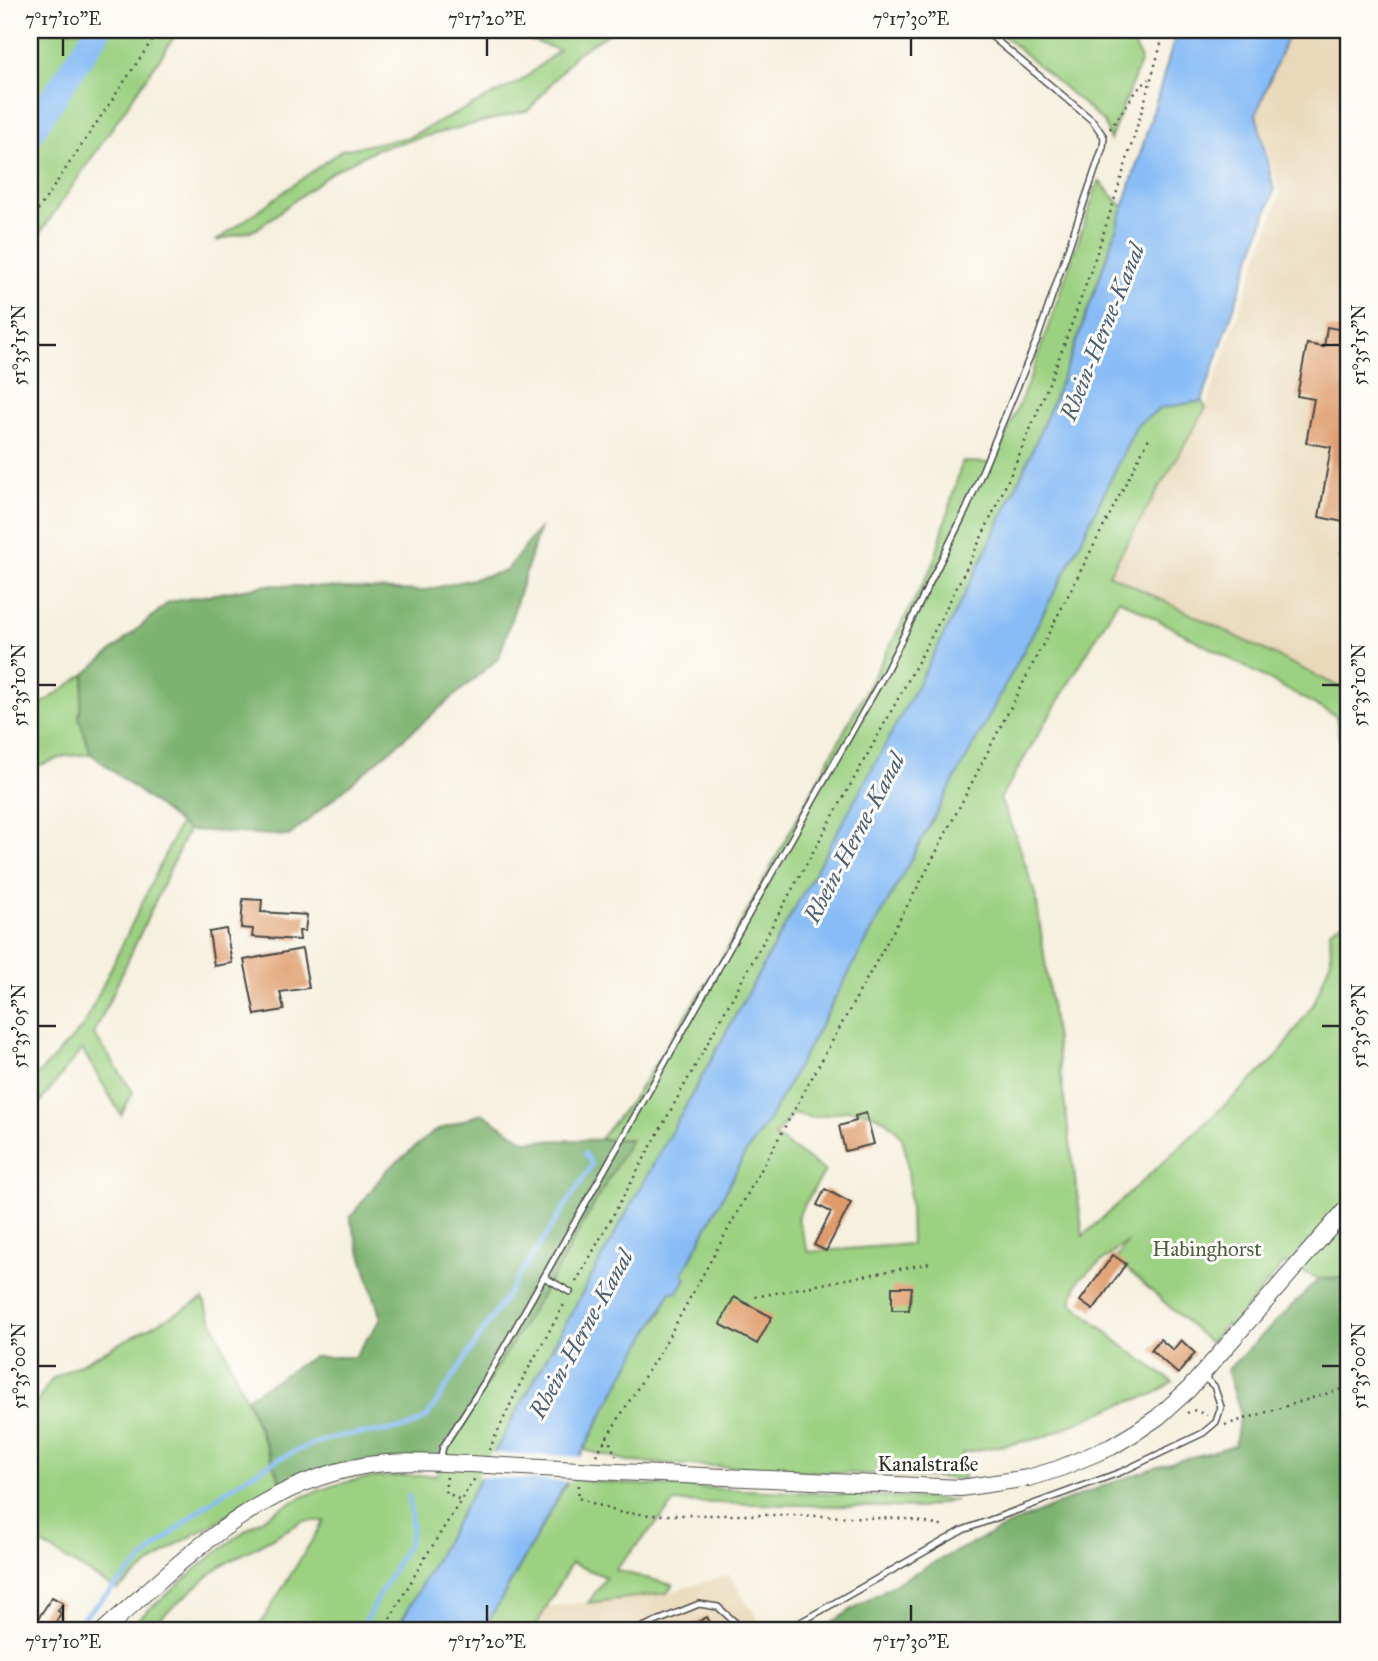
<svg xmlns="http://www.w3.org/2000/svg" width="1378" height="1661" font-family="'IM FELL Great Primer',serif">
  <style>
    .built { fill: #e9d9ba }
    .green { fill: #9cd182; stroke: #647e56; stroke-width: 2; fill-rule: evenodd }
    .forest { fill: #7db370; stroke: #546f4e; stroke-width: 2 }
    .water { fill: #87bcf6; stroke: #597490; stroke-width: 2 }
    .pier { fill: #f6f0de }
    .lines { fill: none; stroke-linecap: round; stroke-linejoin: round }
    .stream { stroke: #87bcf6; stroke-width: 4.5 }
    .river { stroke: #87bcf6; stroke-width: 26 }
    .building { fill: #df9b6b }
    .lane-casing { stroke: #494946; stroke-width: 8 }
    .secondary-casing { stroke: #494946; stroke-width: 18 }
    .path { stroke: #494946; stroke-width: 2.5; stroke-dasharray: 2 5; stroke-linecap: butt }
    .lane { stroke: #fff; stroke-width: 5 }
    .secondary { stroke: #fff; stroke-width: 16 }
    .secondary-bridge-casing { stroke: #494946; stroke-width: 18; stroke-linecap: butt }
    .secondary-bridge { stroke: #fff; stroke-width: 16 }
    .ticks { fill: none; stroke: #2b2b2b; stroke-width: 2.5 }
    .labels { text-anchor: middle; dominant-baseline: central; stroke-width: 6; stroke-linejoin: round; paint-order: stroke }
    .park-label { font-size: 21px; fill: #4d5d45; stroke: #fdfcf7 }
    .street-label { font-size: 21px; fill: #2b2b2b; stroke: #fdfcf7 }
    .water-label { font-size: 23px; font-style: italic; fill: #4b5e72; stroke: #fdfcf7 }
    .neatline { fill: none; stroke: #2b2b2b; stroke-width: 2.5 }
    .ticks-label { font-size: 18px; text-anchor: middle; fill: #2b2b2b }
  </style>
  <rect width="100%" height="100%" fill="#fdfcf7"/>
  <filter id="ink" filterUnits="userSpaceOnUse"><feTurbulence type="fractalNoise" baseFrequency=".0143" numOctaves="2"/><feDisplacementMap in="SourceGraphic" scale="14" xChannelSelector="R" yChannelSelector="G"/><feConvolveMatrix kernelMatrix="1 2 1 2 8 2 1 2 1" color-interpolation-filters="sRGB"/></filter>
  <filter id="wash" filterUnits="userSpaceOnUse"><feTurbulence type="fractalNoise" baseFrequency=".00686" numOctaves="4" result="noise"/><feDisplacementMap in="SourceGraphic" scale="28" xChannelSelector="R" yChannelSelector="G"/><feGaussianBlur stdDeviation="1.57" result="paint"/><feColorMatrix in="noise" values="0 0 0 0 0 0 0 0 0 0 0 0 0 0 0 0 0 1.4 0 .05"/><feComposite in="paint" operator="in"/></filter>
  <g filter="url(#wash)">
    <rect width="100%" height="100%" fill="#f6f0de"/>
    <path class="built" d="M1290 30H1348V691L1109 574 1206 408 1280 193 1256 114Z
      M729 1575 765 1630 533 1631 546 1607 667 1593Z"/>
    <path class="green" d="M30 30H179L30 248Z
      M509 30H614L576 54 529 110 376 149 332 172 257 229 216 241 342 150 409 137 521 81 559 50 519 36Z
      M997 30H1128L1141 60 1110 140 1104 122Z
      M1099 181 1124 208C1086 317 1047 426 997 530 927 677 844 819 765 962 642 1186 518 1408 396 1631H256L324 1521H303L219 1567 145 1631H130L138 1619C203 1565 267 1498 352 1481 377 1475 410 1477 437 1475L439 1463 562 1261 631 1139H600L634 1097 716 969 834 750 933 565 962 462 994 463 1031 376Z
      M1202 401 1206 408 1109 574 1348 691V787L1336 716 1119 599 1000 799 1018 842 1036 897 1083 1236 1276 1058 1314 1003 1331 959 1330 930 1345 921 1348 912V1278L1319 1279 1284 1263 1230 1328 1226 1324 1210 1343 1116 1259 1127 1242 1079 1279 1071 1302 1118 1342 1173 1382 1154 1394 1116 1406 1042 1438 962 1453 964 1479 633 1462 584 1450 641 1342 662 1312 670 1291 685 1278 681 1275 745 1154 767 1123 1137 425 1161 408ZM848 1110C868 1110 887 1117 900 1135 911 1151 910 1221 911 1244L808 1252 797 1217 825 1171 775 1136 793 1113 813 1118Z
      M85 674 79 718 91 754 65 756 30 769V712Z
      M180 823 188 830 94 1034 133 1092 121 1115 82 1049 30 1115V1083L83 1027Z
      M203 1299 282 1485 176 1545 117 1590 30 1537V1413L52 1379Z
      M569 1479 625 1484 956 1500 920 1508 675 1502 615 1570 673 1585 667 1593 588 1603 606 1577 571 1563 533 1631H483Z"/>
    <path class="forest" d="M540 527 499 658 289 836 188 830 91 754 79 718 85 674 169 602 268 585 422 591 506 571Z
      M482 1113 525 1141 631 1139 562 1261 439 1463 282 1485 247 1398 312 1357H354L381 1319 350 1218 386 1171 433 1132Z
      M1348 1278V1631H818C918 1565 1034 1509 1148 1470 1177 1460 1206 1454 1235 1445L1240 1411 1227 1370 1319 1279Z"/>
    <path class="water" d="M1177 30H1290L1256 114 1274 190 1202 401 1161 408 1137 425 1072 559 979 735 767 1123 745 1154 682 1275 686 1278 678 1292H670C658 1321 638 1347 623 1376 578 1462 531 1547 483 1631H396C525 1395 657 1160 786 924 879 756 975 590 1048 413 1100 288 1140 159 1177 30Z"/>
    <path class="pier" d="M491 1453 584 1457 571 1482 477 1477Z"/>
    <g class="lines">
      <path class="stream" d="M69 1631C146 1558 220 1475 324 1440 351 1431 381 1434 408 1427 415 1425 421 1420 427 1417L592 1165 585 1153
        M360 1631 409 1541 412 1528 409 1495"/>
      <path class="river" d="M30 133 98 30"/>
    </g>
    <g id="blocks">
      <path class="building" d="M1327 327 1348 331V523L1319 517 1331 447 1306 443 1314 399 1297 396 1307 344 1324 347Z
        M243 899 262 900 261 912 307 915 305 931H299L300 940 252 937 253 929 241 928Z
        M226 929 232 963 214 966 209 932Z
        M302 949 309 988 280 992 284 1010 255 1015 244 960Z
        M866 1113 874 1144 845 1151 839 1126 856 1121 855 1116Z
        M825 1189 851 1203 826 1251 814 1245 831 1212 817 1205Z
        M1113 1255 1126 1264 1093 1310 1080 1301Z
        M892 1287H912L909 1310H892Z
        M734 1297 772 1317 757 1344 720 1324Z
        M1160 1339 1173 1350 1181 1340 1195 1353 1178 1374 1151 1350Z
        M52 1597 63 1603 58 1611 61 1613 52 1629 47 1626 41 1631 36 1622Z
        M707 1617 715 1631H681Z"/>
    </g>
  </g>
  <g filter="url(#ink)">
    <use href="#blocks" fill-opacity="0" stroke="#494946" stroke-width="2"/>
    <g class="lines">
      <g class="lane-casing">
        <path id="lane" d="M1344 552 1348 553
          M544 1277 570 1292
          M440 1460 443 1447 484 1383 884 675 967 508 1038 337 1103 147 1104 137 1093 121 984 30
          M633 1631 699 1604 718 1607 745 1631
          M785 1631 963 1530 1121 1472 1203 1433 1216 1422 1221 1407 1214 1386 1203 1377"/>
      </g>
      <g class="secondary-casing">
        <path id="secondary" d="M597 1471 961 1488 1028 1478 1058 1469 1111 1447 1136 1432 1158 1417 1189 1389 1348 1207
          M103 1631C183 1560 257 1483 368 1465 401 1460 436 1463 470 1464"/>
      </g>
      <path class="path" d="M30 33 32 30
        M1110 129 1137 90 1149 79
        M30 222 159 30
        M576 1282C654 1142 730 1001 808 861 885 723 964 585 1026 439 1083 306 1126 169 1165 30
        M755 1297 930 1263
        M1187 1413 1193 1410 1207 1415
        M1225 1425 1348 1387
        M607 1436 616 1456
        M489 1450 520 1384 566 1301
        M596 1455 664 1345 927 870 1149 438
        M447 1477 445 1491 460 1500
        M579 1485 578 1498 618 1512 652 1515H791L907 1519 946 1527
        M383 1631 421 1564 475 1478"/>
      <use href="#lane" class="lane"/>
      <use href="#secondary" class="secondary"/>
      <g class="secondary-bridge-casing">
        <path id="secondary-bridge" d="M470 1464 597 1471"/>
      </g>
      <use href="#secondary-bridge" class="secondary-bridge"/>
    </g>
  </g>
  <path class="ticks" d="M63 38V56M487 38V56M911 38V56M38 345H56M1322 345H1340M38 685H56M1322 685H1340M38 1026H56M1322 1026H1340M38 1366H56M1322 1366H1340M63 1605V1622M487 1605V1622M911 1605V1622"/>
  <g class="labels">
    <g class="park-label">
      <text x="1207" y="1249">Habinghorst</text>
    </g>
    <g class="street-label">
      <text x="928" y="1464">Kanalstraße</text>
    </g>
    <g class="water-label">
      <text transform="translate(1102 332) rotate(-68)">Rhein-Herne-Kanal</text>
      <text transform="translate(854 838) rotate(-62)">Rhein-Herne-Kanal</text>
      <text transform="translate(581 1334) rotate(-61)">Rhein-Herne-Kanal</text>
    </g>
  </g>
  <rect width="1378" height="1661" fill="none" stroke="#fdfcf7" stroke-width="77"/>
  <rect x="38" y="38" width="1302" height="1584" class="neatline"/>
  <g class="ticks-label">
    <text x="63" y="25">7°17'10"E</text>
    <text x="487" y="25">7°17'20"E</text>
    <text x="911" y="25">7°17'30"E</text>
    <text transform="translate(19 345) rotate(-90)" y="6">51°35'15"N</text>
    <text transform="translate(1359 345) rotate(-90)" y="6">51°35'15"N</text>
    <text transform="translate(19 685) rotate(-90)" y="6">51°35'10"N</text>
    <text transform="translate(1359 685) rotate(-90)" y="6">51°35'10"N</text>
    <text transform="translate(19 1026) rotate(-90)" y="6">51°35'05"N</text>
    <text transform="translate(1359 1026) rotate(-90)" y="6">51°35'05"N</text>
    <text transform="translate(19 1366) rotate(-90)" y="6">51°35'00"N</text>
    <text transform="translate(1359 1366) rotate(-90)" y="6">51°35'00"N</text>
    <text x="63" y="1648">7°17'10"E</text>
    <text x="487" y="1648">7°17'20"E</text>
    <text x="911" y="1648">7°17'30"E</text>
  </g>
</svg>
